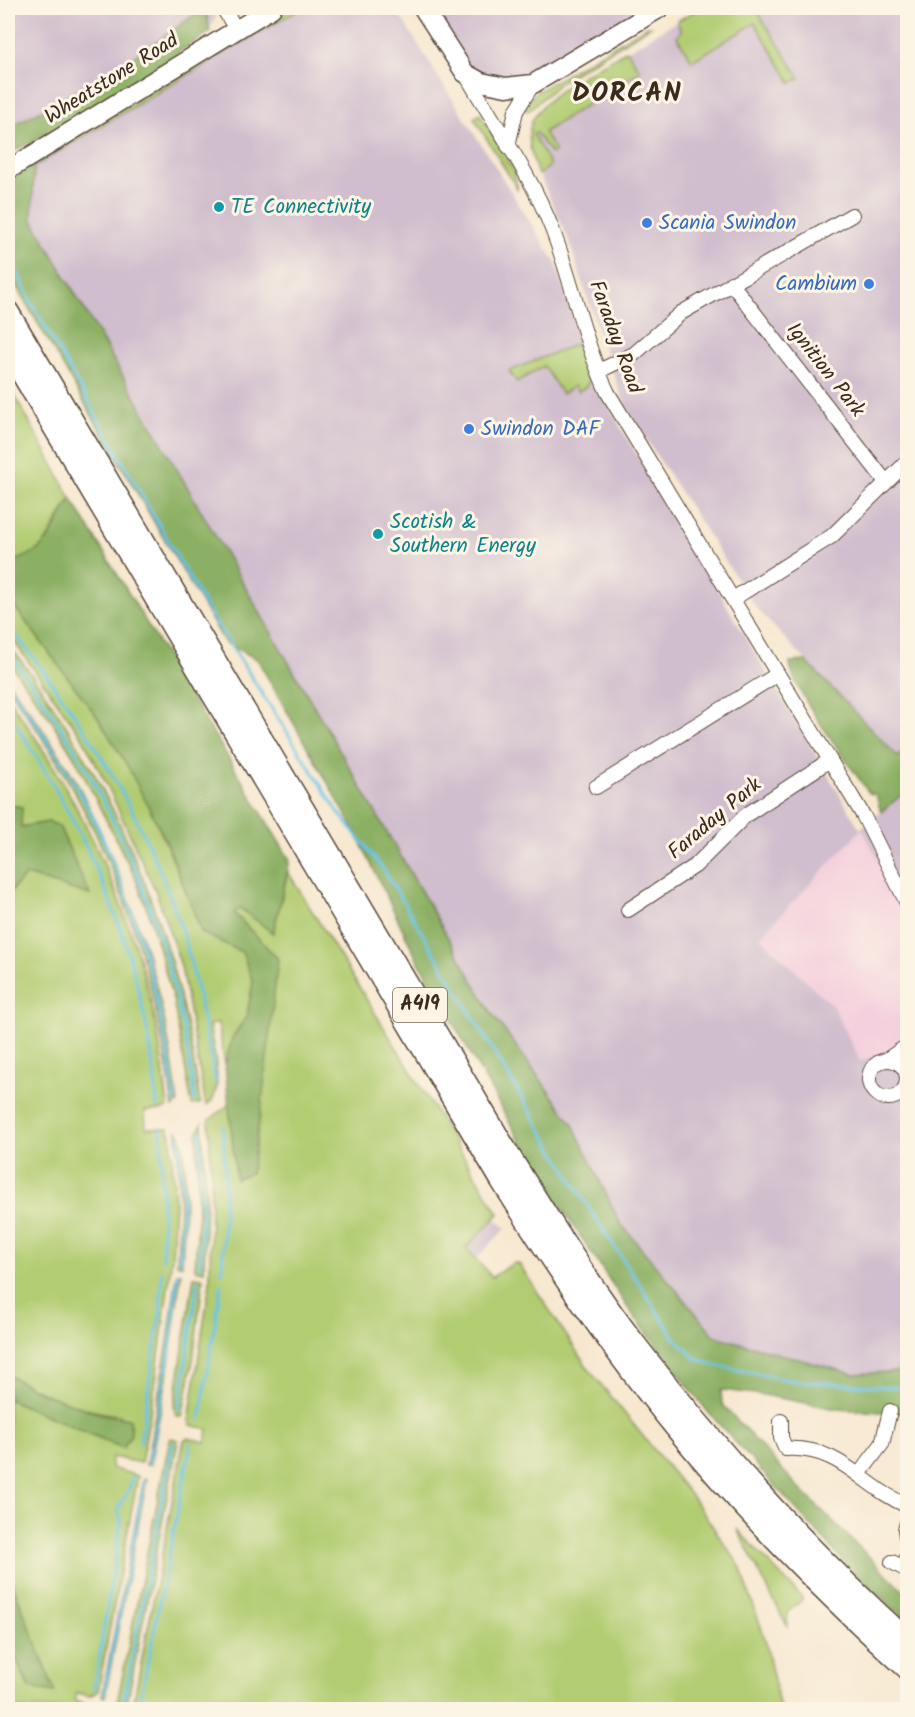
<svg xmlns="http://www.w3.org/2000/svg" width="915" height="1717" font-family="Kalam,sans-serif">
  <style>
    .built { fill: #f4cfdd }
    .industrial { fill: #d0bdcd }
    .green { fill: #b1cc71; stroke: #767b48; stroke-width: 1.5 }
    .forest { fill: #8cb063; stroke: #646d40; stroke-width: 1.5 }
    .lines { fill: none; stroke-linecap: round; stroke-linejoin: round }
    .stream { stroke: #67c3e5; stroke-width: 3 }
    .minor-casing { stroke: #574639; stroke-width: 16 }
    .major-casing { stroke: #574639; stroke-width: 21 }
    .highway-casing { stroke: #574639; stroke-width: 24 }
    .minor { stroke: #fff; stroke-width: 14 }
    .major { stroke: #fff; stroke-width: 18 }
    .highway { stroke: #fff; stroke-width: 21 }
    .culture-dot { fill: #0f9aa8; stroke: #fcf5e5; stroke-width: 2 }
    .shop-dot { fill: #3f7fe0; stroke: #fcf5e5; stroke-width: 2 }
    .labels { text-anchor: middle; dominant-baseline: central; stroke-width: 6; stroke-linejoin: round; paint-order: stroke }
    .shield { fill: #fcf5e5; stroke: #75675a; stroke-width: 1.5 }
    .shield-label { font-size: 20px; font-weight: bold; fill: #3b2a1e }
    .street-label { font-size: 21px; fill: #3b2a1e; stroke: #fcf5e5 }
    .culture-label { font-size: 21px; fill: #0d838f; stroke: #fcf5e5; text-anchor: start }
    .shop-label { font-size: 21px; fill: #366cbe; stroke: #fcf5e5; text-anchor: start }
    .district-label { font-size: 27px; font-weight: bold; letter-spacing: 1.5px; fill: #3b2a1e; stroke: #fcf5e5 }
  </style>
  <rect width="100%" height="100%" fill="#fcf5e5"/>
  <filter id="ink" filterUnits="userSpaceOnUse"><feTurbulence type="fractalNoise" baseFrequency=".0167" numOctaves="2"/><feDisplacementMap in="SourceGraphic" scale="12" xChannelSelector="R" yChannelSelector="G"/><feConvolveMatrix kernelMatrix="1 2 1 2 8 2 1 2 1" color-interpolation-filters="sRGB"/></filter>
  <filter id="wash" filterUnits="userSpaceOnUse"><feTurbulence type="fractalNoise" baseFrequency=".008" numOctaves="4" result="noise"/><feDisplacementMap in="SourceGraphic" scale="24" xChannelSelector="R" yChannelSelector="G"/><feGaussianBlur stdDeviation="1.35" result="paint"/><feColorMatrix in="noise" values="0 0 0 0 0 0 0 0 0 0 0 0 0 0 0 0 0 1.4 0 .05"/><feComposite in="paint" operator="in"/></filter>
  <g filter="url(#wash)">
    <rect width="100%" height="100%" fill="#f7e7cf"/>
    <path class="built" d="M862 829 890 881 907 925 908 1031 902 1041 892 1050 860 1062 833 1006 760 937Z"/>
    <path class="industrial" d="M8 8H216L217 11 214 23 205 32 8 142Z
      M301 8H395L556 263 579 341 619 425 860 829 904 793 907 796V925L890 881 862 829 760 937 833 1006 860 1061 892 1050 902 1041 907 1031V1371L853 1374 715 1336 620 1223 572 1123 491 1012 32 219 34 167Z
      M435 8H641L522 79H497L473 69 467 63Z
      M699 8H907L908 748 899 758 756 608 626 408 600 337 568 238 533 161 529 131 540 109 578 80Z
      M495 1218 506 1228 476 1259 465 1248Z"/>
    <path class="green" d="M290 8H301L69 145 67 142Z
      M699 8H755L800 78 791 83 755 23 692 61 677 37 681 31 677 21Z
      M647 26H651L562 81 528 111 523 109 535 93Z
      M627 50 640 71 544 132 555 151 551 154 536 133 533 134 549 163V167L538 175C533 160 526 140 531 124 540 95 601 66 627 50Z
      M480 114 514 171 518 190 474 118Z
      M576 344 590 375 587 386 578 392 574 386 562 394 544 366 517 382 509 371Z
      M8 383 71 498 45 543 30 557 8 562Z
      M8 598C37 638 71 677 99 719 144 785 173 859 202 933L242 952 253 982 247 1016 232 1038 225 1065 218 1023 209 1025C212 1045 227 1094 206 1106L181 966 156 892 109 789 82 737 8 633Z
      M8 644C115 779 178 934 200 1104L192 1105 173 999 149 914 135 877 76 760 50 718 8 661Z
      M8 681C32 714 56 747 77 783 88 803 97 824 106 845 145 933 166 1006 178 1103L173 1107C152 948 104 818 8 688Z
      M8 698C78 794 130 904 155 1020 161 1049 164 1078 168 1107L161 1110 145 1111 146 1128H168L171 1135 175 1203 172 1257 156 1379 141 1463 112 1457 111 1468 138 1476 98 1691 90 1696 77 1693 75 1701 88 1705 91 1709H8V1639L29 1688 8 1572V1399L123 1448 131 1433 120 1415C80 1412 43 1394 8 1375V894L26 875 89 894 59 826 49 822 20 827 22 807 8 805Z
      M288 872 499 1214 466 1248 492 1277 514 1263 519 1264 587 1367 693 1498 740 1566 765 1639 780 1709 132 1710 184 1440 188 1438 206 1442 208 1429 191 1425 189 1421 210 1282 211 1178 209 1120 230 1104 236 1179 278 959 234 913 240 908 273 933Z
      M202 1123 206 1195 204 1271 195 1269 198 1219 197 1133Z
      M177 1131C191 1145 183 1242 182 1265L177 1264 180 1208Z
      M177 1273H181L167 1377 150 1465H146L168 1342Z
      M194 1277 203 1278 193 1360 182 1417 176 1416 174 1408Z
      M170 1438 178 1440 126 1709H116Z
      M144 1478 147 1479 105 1697 102 1696Z
      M737 1529 803 1599 788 1612 787 1626Z"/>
    <path class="forest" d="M194 15H207L210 32 74 120 8 154V127C72 96 136 58 194 15Z
      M67 142 69 145 34 167 32 219 491 1012 572 1123 620 1223 715 1336 853 1374 907 1371V1414L837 1409 763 1395 721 1390 722 1404 802 1491 907 1594V1620L856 1575 708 1412 628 1308 536 1169 417 959 354 829 257 659 225 643 13 281 8 268V182Z
      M71 498 290 860 273 933 240 908 234 913 278 959 262 1103 251 1173 236 1179 225 1065 232 1038 247 1016 253 982 242 952 202 933 167 843 128 767 98 718 8 598V562C49 553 52 532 71 498Z
      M806 661 898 757 907 748V796L904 793 881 812 876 795 869 793C854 770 787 684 790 662Z
      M8 805 22 807 21 827 49 822 59 826 90 895 26 875 8 894Z
      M8 1375 42 1393 97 1413 130 1419 131 1434 123 1448 8 1399Z
      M8 1572 10 1577 55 1692 29 1688 8 1639Z"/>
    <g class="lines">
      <path class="stream" d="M8 252 31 302 203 602 339 813 384 870 587 1205 675 1338 695 1358 714 1365 793 1381 908 1388
        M8 625C84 720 150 823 185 940 198 987 206 1035 216 1082
        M8 652C112 787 174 931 195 1100
        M8 684C34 721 61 758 83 798 133 892 161 996 175 1102
        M8 713C91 836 146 957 157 1106
        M161 1128 163 1260
        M179 1136 183 1206 180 1262
        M200 1267 202 1220 200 1131
        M222 1273 225 1186 223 1126
        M179 1410 198 1281
        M200 1420 221 1285
        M140 1443 160 1314 162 1272
        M149 1463 169 1354 178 1274
        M94 1689 121 1522 118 1508 129 1490 133 1477
        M104 1694 145 1480
        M87 1710V1709
        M122 1710 173 1443
        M135 1710 142 1691 191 1443"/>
    </g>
  </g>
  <g filter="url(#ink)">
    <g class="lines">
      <g class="minor-casing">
        <path id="minor" d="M223 8 236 29
          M465 73C494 124 531 174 552 229 573 282 583 341 608 393L863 815 908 905
          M508 146 516 111 533 84
          M731 283 886 482
          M599 371 634 354 681 313 852 215
          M733 599 832 536 908 461
          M596 787 778 674
          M628 910 695 866 746 815 830 760
          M869 1079a19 19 0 1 1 38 0a19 19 0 1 1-38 0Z
          M886 1060 908 1045
          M781 1421V1438L786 1449C842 1446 862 1487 908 1506
          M860 1473 882 1444 890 1411
          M908 1519 905 1530 908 1547
          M892 1562 903 1568 908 1555"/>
      </g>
      <g class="major-casing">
        <path id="major" d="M423 8 465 73 481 82 506 87 533 84 660 8
          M8 170 272 8"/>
      </g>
      <g class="highway-casing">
        <path id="highway" d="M8 312 509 1155C549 1219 589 1284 635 1344 717 1451 808 1550 908 1641
          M8 350 501 1180C556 1268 614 1353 680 1433 750 1518 827 1595 908 1669"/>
      </g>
      <use href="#minor" class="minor"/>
      <use href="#major" class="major"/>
      <use href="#highway" class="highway"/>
    </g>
  </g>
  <g class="culture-dot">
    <circle cx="219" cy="207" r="6"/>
    <circle cx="378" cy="534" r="6"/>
  </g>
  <g class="shop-dot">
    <circle cx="647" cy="223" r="6"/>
    <circle cx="869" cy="284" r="6"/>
    <circle cx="469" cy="429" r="6"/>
  </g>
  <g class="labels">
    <rect class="shield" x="393" y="988" width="54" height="34" rx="4.5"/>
    <g class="shield-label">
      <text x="420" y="1005">A419</text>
    </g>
    <g class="street-label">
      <text transform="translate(112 79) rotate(-32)">Wheatstone Road</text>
      <text transform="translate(615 337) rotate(70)">Faraday Road</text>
      <text transform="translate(825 370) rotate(52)">Ignition Park</text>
      <text transform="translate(715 819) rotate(-40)">Faraday Park</text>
    </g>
    <g class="culture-label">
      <text x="231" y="207">TE Connectivity</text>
      <text x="390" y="522">Scotish &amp;<tspan x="390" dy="24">Southern Energy</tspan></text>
    </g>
    <g class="shop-label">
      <text x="659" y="223">Scania Swindon</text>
      <text x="857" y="284" text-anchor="end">Cambium</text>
      <text x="481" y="429">Swindon DAF</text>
    </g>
    <g class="district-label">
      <text x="627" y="93">DORCAN</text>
    </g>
  </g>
  <rect width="915" height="1717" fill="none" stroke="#fcf5e5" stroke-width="30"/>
</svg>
